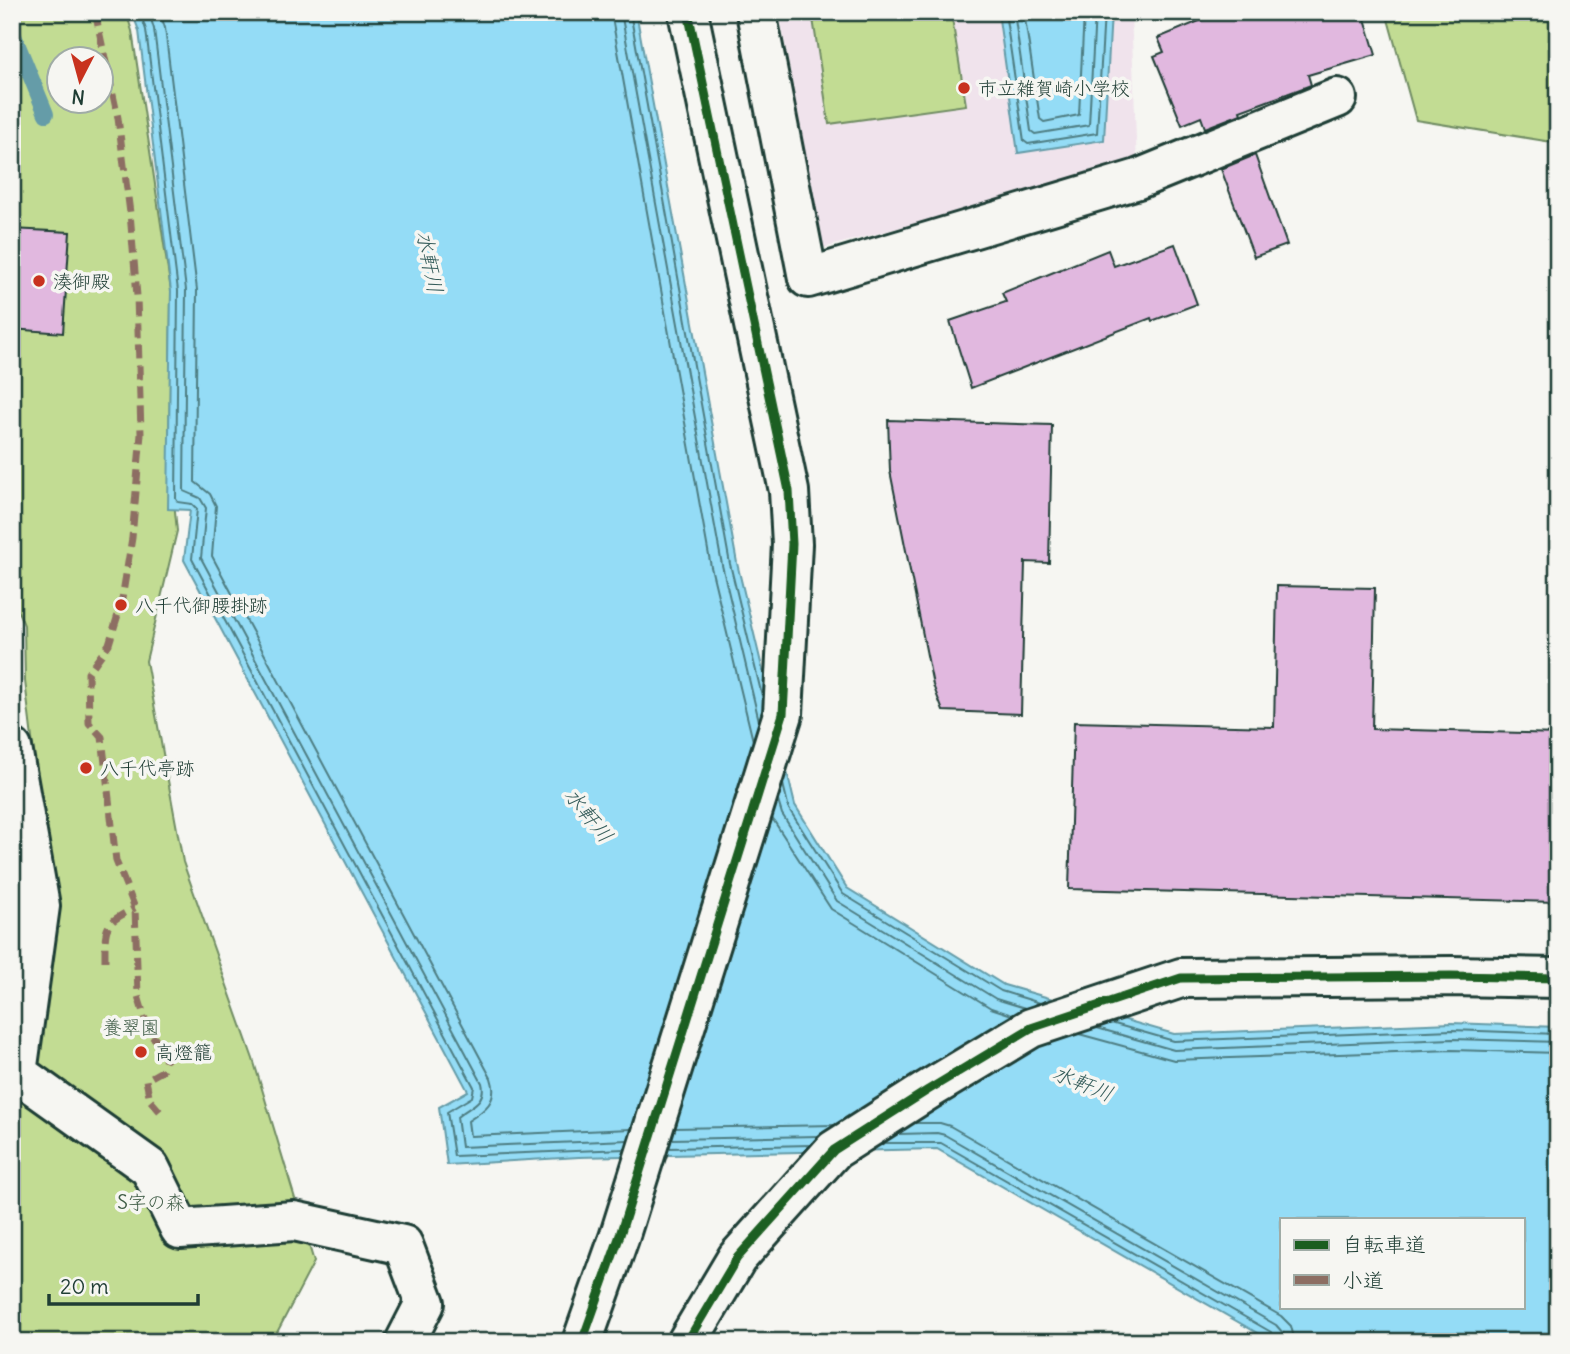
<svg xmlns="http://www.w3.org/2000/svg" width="1570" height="1354" font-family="Delius,'Klee One',sans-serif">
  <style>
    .built { fill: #f0e3ec }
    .green { fill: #c2dc93; stroke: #708c64; stroke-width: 2; fill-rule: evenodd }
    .water { fill: #94dcf6; stroke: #659ca8; stroke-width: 2; fill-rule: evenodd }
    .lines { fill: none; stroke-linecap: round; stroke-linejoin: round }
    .shore { stroke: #4e7d82; stroke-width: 2 }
    .stream { stroke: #659ca8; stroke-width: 16 }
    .building { fill: #e1b8df; stroke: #1f3d34; stroke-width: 2 }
    .minor-casing { stroke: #1f3d34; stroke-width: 44 }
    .minor { stroke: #f6f6f2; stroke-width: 38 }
    .quiet { stroke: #8d6e63; stroke-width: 7; stroke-dasharray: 14 7; stroke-linecap: butt }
    .cycleway-casing { stroke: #f6f6f2; stroke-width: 13 }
    .cycleway { stroke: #1b5e20; stroke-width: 9 }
    .poi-dot { fill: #c8321e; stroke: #f6f6f2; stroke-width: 2.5 }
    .labels { text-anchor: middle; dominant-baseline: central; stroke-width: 7; stroke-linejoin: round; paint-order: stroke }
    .poi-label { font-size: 19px; fill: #1f3d34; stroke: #f6f6f2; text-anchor: start }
    .park-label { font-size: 19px; fill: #405d47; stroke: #f6f6f2 }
    .water-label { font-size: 21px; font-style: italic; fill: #365d5b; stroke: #f6f6f2 }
  </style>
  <rect width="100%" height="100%" fill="#f6f6f2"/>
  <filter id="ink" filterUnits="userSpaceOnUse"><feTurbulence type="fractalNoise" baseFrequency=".0143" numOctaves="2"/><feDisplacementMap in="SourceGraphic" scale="14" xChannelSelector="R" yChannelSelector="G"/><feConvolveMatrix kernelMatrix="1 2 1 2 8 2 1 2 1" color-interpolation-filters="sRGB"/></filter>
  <g filter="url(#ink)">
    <path class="built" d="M779 12H1131L1137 164 823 248Z"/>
    <path class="green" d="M12 12H126L132 31 171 291 169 452 177 531 146 661 183 862 253 1059 314 1262 272 1342H12V913L49 848 36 771 25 681 24 625 15 604 12 603ZM60 60H102V102H60Z
      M812 12H892L893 20 951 12 966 105 829 124Z
      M1386 12H1558V143L1416 120Z"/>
    <path class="water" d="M132 12H636L737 563 795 805 847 888 1004 985 1174 1034 1452 1023 1558 1027V1342H1273L937 1149 579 1157 447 1165 439 1107 468 1091 184 560 190 510 168 509 171 291 139 31ZM1281 1219H1523V1307H1281Z
      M998 12H1111L1104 140 1018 153Z"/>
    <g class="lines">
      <path class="shore" d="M140 12 146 30 178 291 176 499 178 502 192 504 197 509 192 559 474 1087 472 1097 447 1112 454 1156 625 1149
        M149 12 154 29 186 290 184 491 200 498 206 508 201 558 482 1083C487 1103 469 1106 457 1117L461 1147 628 1140
        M160 12 165 28 197 290 195 482 210 494 216 506 212 556 491 1078C499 1101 485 1110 468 1121L470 1136 631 1129
        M611 12 711 567 753 741
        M621 12 722 565 759 721
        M630 12 730 564 763 700
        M1005 12 1024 141 1028 144 1097 133 1104 12
        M1014 12 1031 131 1035 134 1089 125 1095 12
        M1024 12 1040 119 1044 122 1079 115 1084 12
        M783 784 789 809 843 894 1001 991 1040 1003
        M778 801 782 814 837 901 996 999 1025 1008
        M772 818 831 909 991 1008 1012 1015
        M1111 1023 1174 1041 1452 1030 1558 1034
        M1097 1028 1174 1050 1452 1039 1558 1042
        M1079 1034 1174 1060 1452 1050 1558 1053
        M915 1123H940L950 1126 1281 1316 1291 1326 1295 1342
        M675 1128 835 1125
        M898 1134 937 1133 945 1135 1276 1325 1283 1333 1284 1342
        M672 1139 819 1136
        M884 1143H941L1271 1332 1275 1342
        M669 1148 811 1145"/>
      <path class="stream" d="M12 31 46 114"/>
    </g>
    <path class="building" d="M1221 12H1363L1376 55 1308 75 1311 85 1240 111 1241 114 1205 128 1201 117 1182 125 1154 56 1164 52 1158 38Z
      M1255 155 1287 245 1254 257 1221 169Z
      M12 229 70 232 63 333 12 329Z
      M1175 244 1197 304 1152 321 1151 318 971 388 950 321 1006 302 1002 293 1108 250 1114 266Z
      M888 420 1052 425 1049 563 1025 562 1021 714 943 711 933 685 890 471Z
      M1277 586 1375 588 1372 729 1558 734V902L1069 889 1074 722 1274 727Z"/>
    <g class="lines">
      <g class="minor-casing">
        <path id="minor" d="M756 12 808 278 1138 179 1337 98
          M12 748 40 906 17 1073 150 1168 180 1229 294 1221 403 1245 425 1303 405 1342
          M582 1342 619 1238 783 714 792 544 789 491 688 12
          M687 1342 737 1258 834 1150 928 1090 1031 1028 1181 978 1451 976 1558 978"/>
      </g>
      <use href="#minor" class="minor"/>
      <path class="quiet" d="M95 12 118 118 130 213 137 296 141 434 132 538 121 605 109 644 88 673 89 723 102 737 116 861 135 908 138 996 150 1035 169 1050 162 1071 146 1080 150 1100 163 1115
        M105 961C105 926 103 924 135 908"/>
      <g class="cycleway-casing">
        <path id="cycleway" d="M582 1342 619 1238 783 714 792 544 789 491 688 12
          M687 1342 737 1258 834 1150 928 1090 1031 1028 1181 978 1451 976 1558 978"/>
      </g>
      <use href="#cycleway" class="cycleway"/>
    </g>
  </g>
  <g class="poi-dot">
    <circle cx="964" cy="88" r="7"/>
    <circle cx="39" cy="281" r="7"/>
    <circle cx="121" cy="605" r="7"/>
    <circle cx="86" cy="768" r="7"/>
    <circle cx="141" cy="1052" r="7"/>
  </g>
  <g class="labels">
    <g class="poi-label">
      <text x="978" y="88">市立雑賀崎小学校</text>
      <text x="53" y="281">湊御殿</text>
      <text x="135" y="605">八千代御腰掛跡</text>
      <text x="100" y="768">八千代亭跡</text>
      <text x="155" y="1052">高燈籠</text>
    </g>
    <g class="park-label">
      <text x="131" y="1027">養翠園</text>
      <text x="151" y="1202">S字の森</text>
    </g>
    <g class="water-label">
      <text transform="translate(430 262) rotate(79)">水軒川</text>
      <text transform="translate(589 815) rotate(51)">水軒川</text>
      <text transform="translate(1083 1083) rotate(22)">水軒川</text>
    </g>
  </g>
  <rect width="1570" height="1354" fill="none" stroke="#f6f6f2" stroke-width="42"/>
  <rect x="21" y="21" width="1528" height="1312" fill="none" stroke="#1f3d34" stroke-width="2.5" filter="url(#ink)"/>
  <rect x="1280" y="1218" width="245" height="91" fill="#f6f6f2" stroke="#a0aca6" stroke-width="2"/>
  <rect x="1294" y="1240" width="35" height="10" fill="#1b5e20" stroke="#a0aca6" stroke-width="2"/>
  <text x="1342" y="1252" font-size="21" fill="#1f3d34">自転車道</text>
  <rect x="1294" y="1275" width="35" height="10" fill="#8d6e63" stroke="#a0aca6" stroke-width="2"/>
  <text x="1342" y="1288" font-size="21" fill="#1f3d34">小道</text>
  <g transform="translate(80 80) rotate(186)"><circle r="33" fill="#f6f6f2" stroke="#a0aca6" stroke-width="2"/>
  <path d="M0-5L12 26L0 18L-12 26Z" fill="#c8321e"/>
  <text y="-10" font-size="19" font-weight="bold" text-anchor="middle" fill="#1f3d34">N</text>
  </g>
  <path d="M49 1294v10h149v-10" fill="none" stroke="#1f3d34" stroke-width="3.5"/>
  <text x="60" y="1294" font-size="21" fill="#1f3d34" stroke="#f6f6f2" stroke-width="5" paint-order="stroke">20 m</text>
</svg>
